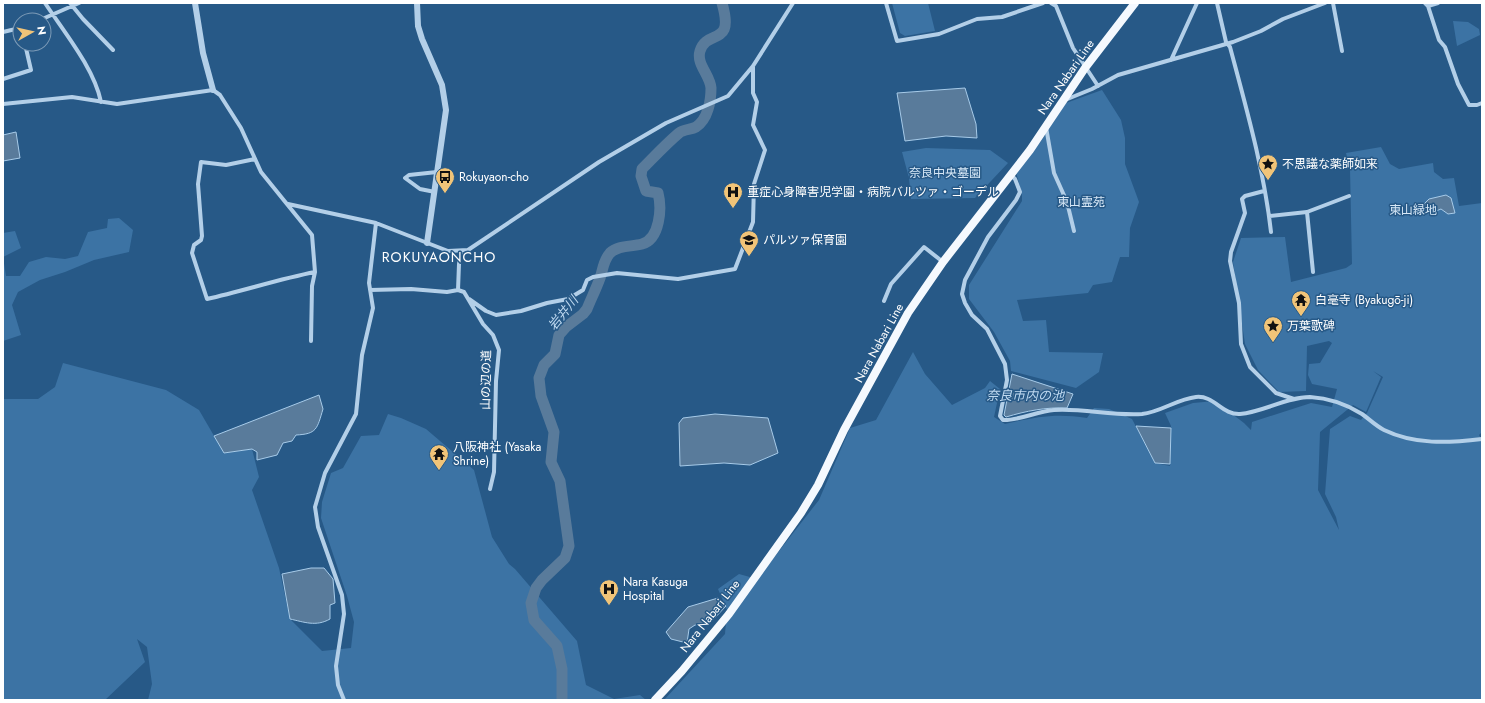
<svg xmlns="http://www.w3.org/2000/svg" width="1485" height="703" font-family="Jost,'Noto Sans JP',sans-serif">
  <style>
    .green { fill: #3c73a4; fill-rule: evenodd }
    .water { fill: #597b9b; stroke: #a7cbe9 }
    .lines { fill: none; stroke-linecap: round; stroke-linejoin: round }
    .river { stroke: #597b9b; stroke-width: 11 }
    .minor { stroke: #b3cfe8; stroke-width: 4 }
    .tertiary { stroke: #b3cfe8; stroke-width: 6 }
    .primary { stroke: #f5f9fe; stroke-width: 8 }
    .labels { text-anchor: middle; dominant-baseline: central; stroke-width: 3; stroke-linejoin: round; paint-order: stroke }
    .street-label { font-size: 12px; fill: #fff; stroke: #275987 }
    .poi-label { font-size: 12px; fill: #fff; stroke: #275987; text-anchor: start }
    .park-label { font-size: 12px; fill: #d7e8f7; stroke: #275987 }
    .water-label { font-size: 13px; font-style: italic; fill: #bfd9f0; stroke: #275987 }
    .quarter-label { font-size: 14px; letter-spacing: 1px; fill: #fff; stroke: #275987 }
  </style>
  <rect width="100%" height="100%" fill="#275987"/>
  <path class="green" d="M892 3H928L935 31 905 36 900 33Z
    M1453 21 1468 22 1479 29 1480 35 1457 46Z
    M1102 90 1121 120 1125 138V164L1139 202 1130 228 1129 257H1120L1112 282 1093 285 1088 293 1017 300 1023 321 1046 320 1049 352 1103 353 1099 372 1076 388 1011 371 1010 361 994 332 969 299V285L1022 201V195L1016 172 1041 141 1066 103Z
    M1381 147 1390 164 1399 169 1433 163 1434 172 1443 179 1454 178 1459 206 1482 203V432L1479 435 1482 440V700H664L725 634 727 610 718 589 739 574 757 579 819 500 850 428 876 420 913 352 925 374 952 405 985 388 990 381 1000 389 994 417 1005 424C1036 417 1055 413 1087 418L1094 408 1109 409 1132 419 1155 463 1170 466 1171 426 1165 413 1193 403 1215 401 1244 423 1251 430 1252 422 1311 403 1332 407 1337 389 1312 384 1308 375 1309 364 1320 363 1332 343 1329 341 1307 346 1306 391 1279 392 1258 370 1245 344 1233 262 1241 238 1285 237 1291 282 1346 268 1352 264 1350 169 1344 158 1347 157 1346 153ZM1373 371 1383 377 1367 413 1361 420 1350 416 1330 429 1325 494 1336 517 1339 530 1318 490 1320 432 1353 405 1366 412 1381 377Z
    M926 148 990 150 1008 163 975 198 911 199 909 178 902 152Z
    M119 218 133 230 129 252 94 260 65 272 40 280 18 292 12 305 21 335 3 341V233L15 231 21 248 3 257 6 276H20L29 262 46 257 65 259 78 256 88 232 107 228 108 219Z
    M63 363 166 390 199 410 224 453 252 449 259 477 252 490 279 568 290 619 322 651 351 648 354 622 347 596 321 518 322 502 331 473 343 468 361 436 379 435 388 414 401 418 426 429 474 470 492 537 509 564 515 569 577 641 586 685 614 699 640 695 646 700H148L152 684 147 647 137 639 145 662 105 700H3V399H38L55 387Z"/>
  <path class="water" d="M965 88 976 124 977 138 946 136 905 141 897 93Z
    M16 132 20 158 3 161V135Z
    M1446 195 1451 198 1455 213 1448 214 1441 209 1436 211 1433 214 1421 213V207L1429 199Z
    M1012 374 1073 394 1067 408C1046 407 1026 411 1006 417L1004 415Z
    M319 395 323 409C317 429 317 434 296 435L292 441 283 443 277 455 257 460V452L252 449 224 453 214 436Z
    M715 414 768 418 778 453 750 465 724 463 680 466 679 423 683 418Z
    M1136 426 1171 428 1170 464 1155 463Z
    M311 568H324L333 579 335 603 330 605V619C316 627 304 622 290 619L282 574Z
    M718 598 726 606 710 623 695 625 689 629 687 643 671 639 666 632 688 607Z"/>
  <g class="lines">
    <path class="river" d="M562 700V669L557 646 534 620 531 603 536 588 542 580 565 558 569 546 560 481 551 462 554 432 541 396 539 378 544 365 555 354 559 335 566 327 583 314 587 309C591 299 596 289 600 278 603 270 603 261 610 253 618 245 632 247 642 244 660 239 662 208 658 193L646 191 641 176 642 169C654 157 666 144 679 133 684 129 691 130 696 127 708 119 711 101 711 88 710 75 696 64 700 51 707 28 735 48 722 3"/>
    <path class="minor" d="M45 3C64 32 94 68 101 102
      M70 3 83 19 113 50
      M886 3 897 41 939 34 977 19 1002 17 1043 3
      M1051 3 1056 6 1073 48 1098 86
      M1217 3 1226 42 1230 47C1246 107 1264 170 1271 232
      M1333 3 1342 51
      M1425 3 1428 6 1438 3
      M1428 6 1439 40 1445 47 1458 84 1469 105H1477L1482 103
      M40 20 79 3
      M3 32 20 28
      M1171 60 1197 3
      M3 79 31 70 25 44
      M1065 100 1092 89 1118 75 1233 42 1261 31 1283 19 1325 3
      M3 104 72 97 117 104 213 90 220 95 241 128 261 172 312 235 315 272 312 286 311 341
      M1046 127 1054 173 1067 202 1074 231
      M255 159 226 165 201 162 198 184 202 236 201 240 194 245 192 253 207 299C243 291 279 279 315 272
      M1011 175 1015 179 1020 192 1016 200 988 237 965 280 962 294 965 303 972 315 987 329 1005 364 1007 380 1000 416 1003 420C1018 421 1038 411 1054 410 1083 408 1112 416 1142 414 1161 412 1177 399 1196 397 1214 395 1222 415 1240 414 1263 412 1287 397 1310 397 1329 398 1346 404 1362 414 1369 419 1376 426 1384 430 1415 445 1448 443 1482 439
      M1264 191 1245 196 1242 199 1245 213 1231 252 1230 261 1239 303 1241 344 1250 367 1276 393 1294 399
      M435 192 420 189 405 178 409 175 437 172
      M288 204 376 223 448 251 468 250 599 162 666 123 728 96 753 66 793 3
      M1307 212 1313 272
      M1269 216 1307 212 1349 196
      M370 290 411 289 447 292 458 290 464 292 483 324 493 335 499 350 496 381 494 472 490 489
      M458 290 459 264 461 251
      M469 299 486 311 496 315 521 311 547 303 568 299 583 290 587 280 593 277 617 273 678 279 735 269 753 222 754 184 765 150 753 125 757 102 753 93V66
      M884 301 891 284 924 247 943 262
      M344 700 338 685 336 666 344 614 342 595 318 527 315 507 325 473 356 414 362 355 373 308 369 283 376 223"/>
    <path class="tertiary" d="M195 3 203 53 213 90
      M417 3 418 26 422 39 442 85 446 110 427 243"/>
    <path class="primary" d="M655 700 682 671 729 614 801 513 818 485 844 430 908 313 943 262 1030 150 1085 68 1135 3"/>
  </g>
  <defs>
    <g id="sight-pin" transform="scale(1)"><path d="M0 17L-7.5 6A9.5 9.5 0 1 1 7.5 6Z" fill="#f1c478" stroke="#275987"/><path d="M0-6L1.8-2.2L6-1.7L2.9 1.2L3.7 5.4L0 3.3L-3.7 5.4L-2.9 1.2L-6-1.7L-1.8-2.2Z" fill="#111"/></g>
    <g id="bus-pin" transform="scale(1)"><path d="M0 17L-7.5 6A9.5 9.5 0 1 1 7.5 6Z" fill="#f1c478" stroke="#275987"/><path d="M-5-6H5V4H4V6H2V4H-2V6H-4V4H-5ZM-3.5-4V0h7V-4ZM-3.5 1.2v1.5H-2V1.2ZM2 1.2v1.5H3.5V1.2Z" fill="#111"/></g>
    <g id="hospital-pin" transform="scale(1)"><path d="M0 17L-7.5 6A9.5 9.5 0 1 1 7.5 6Z" fill="#f1c478" stroke="#275987"/><path d="M-5-5h3v3.5h4V-5h3V5h-3V1.5h-4V5h-3Z" fill="#111"/></g>
    <g id="school-pin" transform="scale(1)"><path d="M0 17L-7.5 6A9.5 9.5 0 1 1 7.5 6Z" fill="#f1c478" stroke="#275987"/><path d="M0-5L7-2L0 1L-7-2ZM-4 1L0 2.5L4 1V4Q0 6-4 4Z" fill="#111"/></g>
    <g id="temple-pin" transform="scale(1)"><path d="M0 17L-7.5 6A9.5 9.5 0 1 1 7.5 6Z" fill="#f1c478" stroke="#275987"/><path d="M0-6L5-2H3V0L6.5 2.5H4V6H1.5V3h-3V6H-4V2.5H-6.5L-3 0V-2H-5Z" fill="#111"/></g>
  </defs>
  <g fill-rule="evenodd">
    <use href="#sight-pin" x="1268" y="164"/>
    <use href="#bus-pin" x="445" y="177"/>
    <use href="#hospital-pin" x="733" y="192"/>
    <use href="#school-pin" x="749" y="240"/>
    <use href="#temple-pin" x="1301" y="300"/>
    <use href="#sight-pin" x="1273" y="326"/>
    <use href="#temple-pin" x="439" y="454"/>
    <use href="#hospital-pin" x="609" y="589"/>
  </g>
  <g class="labels">
    <g class="street-label">
      <text transform="translate(1066 77) rotate(-55)">Nara Nabari Line</text>
      <text transform="translate(879 343) rotate(-61)">Nara Nabari Line</text>
      <text transform="translate(486 380) rotate(-89)">山の辺の道</text>
      <text transform="translate(710 616) rotate(-52)">Nara Nabari Line</text>
    </g>
    <g class="poi-label">
      <text x="1282" y="164">不思議な薬師如来</text>
      <text x="459" y="177">Rokuyaon-cho</text>
      <text x="747" y="192">重症心身障害児学園・病院バルツァ・ゴーデル</text>
      <text x="763" y="240">パルツァ保育園</text>
      <text x="1315" y="300">白毫寺 (Byakugō-ji)</text>
      <text x="1287" y="326">万葉歌碑</text>
      <text x="453" y="447">八阪神社 (Yasaka<tspan x="453" dy="14">Shrine)</tspan></text>
      <text x="623" y="582">Nara Kasuga<tspan x="623" dy="14">Hospital</tspan></text>
    </g>
    <g class="park-label">
      <text x="945" y="173">奈良中央墓園</text>
      <text x="1081" y="202">東山霊苑</text>
      <text x="1413" y="210">東山緑地</text>
    </g>
    <g class="water-label">
      <text transform="translate(563 313) rotate(-51)">岩井川</text>
      <text x="1025" y="395">奈良市内の池</text>
    </g>
    <g class="quarter-label">
      <text x="439" y="257">ROKUYAONCHO</text>
    </g>
  </g>
  <rect width="1485" height="703" fill="none" stroke="#ffffff" stroke-width="8"/>
  <g transform="translate(32 32) rotate(82)"><circle r="19" fill="#275987" stroke="#7d9bb7"/>
  <path d="M0-3L7 15L0 10L-7 15Z" fill="#f1c478"/>
  <text y="-6" font-size="11" font-weight="bold" text-anchor="middle" fill="#ffffff">N</text>
  </g>
</svg>
